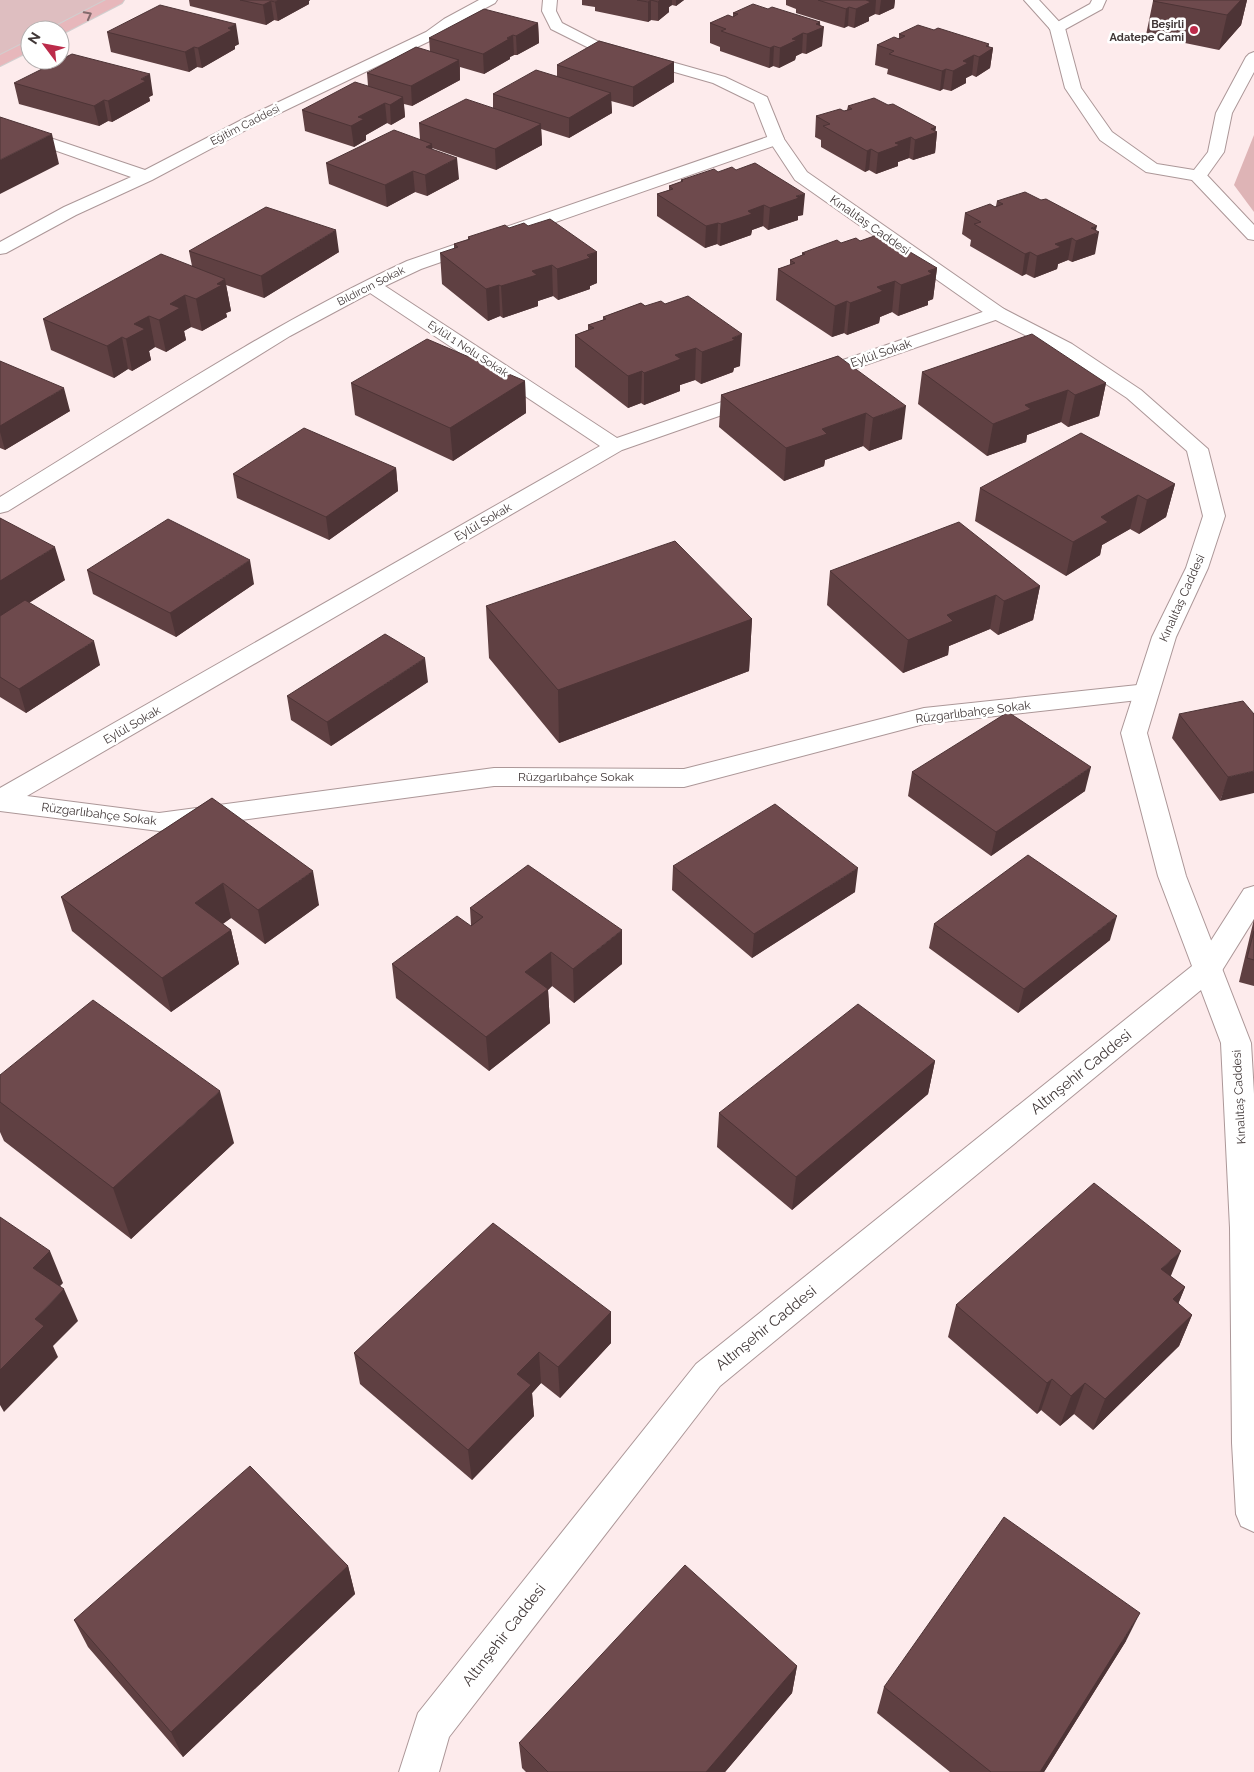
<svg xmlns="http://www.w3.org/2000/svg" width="1254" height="1772" font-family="Raleway,sans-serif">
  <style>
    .green { fill: #debec0 }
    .forest { fill: #deb4b6 }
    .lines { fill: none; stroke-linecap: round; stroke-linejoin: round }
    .minor-casing { stroke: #ac9798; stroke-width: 2 }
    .tertiary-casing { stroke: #ac9798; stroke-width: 2 }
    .primary-casing { stroke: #d1cfcf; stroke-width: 2 }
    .minor { fill: #fff; fill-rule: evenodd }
    .tertiary { fill: #fff; fill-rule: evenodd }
    .primary { fill: #e7b7bb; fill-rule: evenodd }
    .wall { fill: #5f4042 }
    .shaded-wall { fill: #4d3436 }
    .building { fill: #6e4a4d; stroke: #4d3436 }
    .oneway { stroke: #836a6c }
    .poi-dot { fill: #bc2b4a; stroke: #fff; stroke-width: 2 }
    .labels { text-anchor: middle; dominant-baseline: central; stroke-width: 5; stroke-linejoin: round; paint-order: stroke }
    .far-poi-label { font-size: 11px; font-weight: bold; fill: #403737; stroke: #fff; text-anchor: end }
    .far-street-label { font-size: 11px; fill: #403737; stroke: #fff }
    .street-label { font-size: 12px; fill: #403737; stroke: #fff }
    .near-street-label { font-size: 15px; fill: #403737; stroke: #fff }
  </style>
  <rect width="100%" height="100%" fill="#fdebec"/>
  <path class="green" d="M0 0H122L60 30H30V46L0 61Z"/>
  <path class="forest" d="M1254 135V212L1234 185Z"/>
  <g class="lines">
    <g class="minor-casing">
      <path id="minor" d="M1092 0H1106L1102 9 1062 31H1052L1049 28 1052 25 1090 4Z
        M776 134 782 135 784 139 782 143 421 269 385 286 617 438 748 393 755 391 762 393 765 397 762 401 622 450 27 796 159 813 494 768 684 769 924 708 1147 684 1156 686 1159 692 1156 698 924 724 684 787 494 786 159 831 0 811V788L600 446 370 293 290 336 8 511 0 513V497C134 415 265 327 407 261Z
        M1198 171 1204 172 1254 225V240L1248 239 1192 180 1189 176 1192 172Z
        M997 307 1004 309 1007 313 1004 317 822 380 815 382 808 380 805 376 808 372Z
        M1254 886V919L1218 977 1208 980 1198 977 1194 969 1198 961 1244 889Z"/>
    </g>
    <g class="tertiary-casing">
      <path id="tertiary" d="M479 0H497L495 3 454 25 436 38 261 122 152 180 76 215 6 253 0 254V242L64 207 131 177 0 131V121L145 170 249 116 426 32 444 19Z
        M543 0H557L556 11 562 23 597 41 725 77 767 97 784 139 807 172 1004 309 1072 344 1141 390 1208 449 1225 516 1208 568 1176 637 1147 733 1186 876 1251 1043 1254 1094V1532L1241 1526 1236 1514 1232 1443 1230 1228 1221 1043 1201 990 720 1386 449 1737 439 1772H399L418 1713 696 1364 1192 966 1158 876 1121 733 1152 637 1186 568 1203 516 1187 451 1127 398 1058 352 990 317 795 180 768 139 754 103 713 83 587 47 551 29 542 11Z
        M1024 0H1039L1065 28 1081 88 1112 132 1157 164 1194 170 1208 152 1216 113 1246 57 1249 54 1254 52V72L1232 113 1224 152 1204 180 1198 181 1146 172 1100 140 1065 88 1050 29Z"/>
    </g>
    <g class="primary-casing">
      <path id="primary" d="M106 0H124L122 3 64 33 60 34V30H51L54 27Z
        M30 40V51L0 66V55Z"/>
    </g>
    <use href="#minor" class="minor"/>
    <use href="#tertiary" class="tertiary"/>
    <use href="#primary" class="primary"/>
  </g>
  <path class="wall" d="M189 0H310L309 1V4L278 21 274 20 266 25 190 6Z
    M582 0H684L676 6 672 5 669 7V12L658 21 651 20 648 22 595 11V7L582 5Z
    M786 0H895L894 8 879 15 875 14 869 17V21L854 28 848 26 844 28 796 13V9L786 5Z
    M1247 0 1241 25 1219 50 1146 35 1153 1Z
    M768 9 820 22 822 46 806 54 802 53 796 56 795 60 779 68 773 66 769 68 720 51V47L710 43V23L733 17V13Z
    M538 23 539 43 517 55H514L510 57V59L484 74 460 67V80L412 106 404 104 405 117 391 125 387 123 366 135V140L354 147 305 131 302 110 368 86 367 73 430 51 429 38Z
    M107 32 239 44 235 46V49L202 68 197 67 189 72 111 52Z
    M899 34 989 47 993 48 990 68 976 77 972 75 966 78V83L951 91 943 89 940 91 887 74 888 69 875 65 877 45 899 38Z
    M674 62V82L633 107 611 101 612 113 569 138 541 129 542 145 496 170 432 148V149L459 179 427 196 415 192 387 207 329 184 326 163 420 140 419 123 493 108V94L557 76V65Z
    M14 83 153 95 149 97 150 101 112 122 108 121 99 126 19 104Z
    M888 105 936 127 935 131 937 132 935 153 913 160 909 158 898 162V166L876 174 869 170 865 172 821 147V140L815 137 816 116 844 111 847 110 848 106Z
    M718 172 803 215 798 216V220L768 230 763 226 752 230 751 235 720 246 717 244 705 248 657 216V194L669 190V186L681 182V180Z
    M997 201 1096 230 1095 254 1072 262 1068 260 1058 264 1057 269 1034 278 1026 274 1022 276 970 246 971 240 962 234 965 213 995 207 996 206Z
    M528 226 597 252V283L590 286V289L558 300 553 296 538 301V306L503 318 500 316 488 321 442 284 440 253 454 249V244L468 240V237L509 228Z
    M860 241 937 268 933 299 928 301V305L898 316 892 312 880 317 879 323 847 335 844 333 832 337 776 300 778 269 790 265V260L802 255V253Z
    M189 251 339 252 264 298 226 285 231 311 226 313 227 317 202 331 191 327 184 331 186 340 166 352 155 347 149 351 151 360 132 371 128 369 114 378 51 350 43 319 192 266Z
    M641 303 740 366 734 368 733 372 701 384 695 380 680 385V391L644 405 641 403 628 408 575 367V335L588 330V325L603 320V317Z
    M838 356 902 439 869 451 863 446 825 460 824 466 784 481 719 427 721 395Z
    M0 361 70 411 5 450 0 448Z
    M922 372 1106 383 1099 416 1068 427 1061 422 1027 435 1026 442 987 456 918 404Z
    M525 381 526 413 453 461 355 415 351 383Z
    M396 468 398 491 329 540 237 498 233 474Z
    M1175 484 1166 517 1139 534 1130 529 1102 545 1100 555 1066 576 975 521 980 488Z
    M0 518 65 580 29 603 100 665 26 713 0 697Z
    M87 570 254 584 176 637 93 594Z
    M830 571 1040 586 1033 620 998 635 990 629 949 646 948 655 903 673 827 605Z
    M486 606 752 619 749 671 559 743 489 658Z
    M428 682 331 746 291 720 287 696Z
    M1179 714H1254L1220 801 1172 738Z
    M912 772 1085 791 991 856 908 796Z
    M212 798 319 905 265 944 231 918 223 924 231 930 239 964 171 1012 72 931 61 897Z
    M673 866 855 892 752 958 672 890Z
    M470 908 622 964 574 1003 552 986 548 990 550 1023 489 1071 396 998 392 964 471 926Z
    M1254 919V986L1239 982Z
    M934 924 1110 940 1018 1013 929 948Z
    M935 1061 928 1094 792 1210 717 1147 719 1113Z
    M0 1075 234 1143 131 1239 4 1141 0 1132Z
    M1170 1276 1185 1287 1178 1304 1192 1315 1179 1346 1093 1430 1074 1414 1060 1426 1041 1410 1037 1414 948 1337 956 1305Z
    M611 1312V1343L560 1398 541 1383 532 1393 534 1416 472 1480 360 1384 354 1353Z
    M348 1566 355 1594 183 1757 88 1647 74 1620Z
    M1126 1641 1044 1772H950L877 1713 884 1687Z
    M797 1666 792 1693 725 1772H526L522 1768 519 1743Z"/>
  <path class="shaded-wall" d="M279 0H310L309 1V4L278 21 275 2Z
    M651 0V20L648 22V2Z
    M660 0H672V5L669 7V12L658 21V2Z
    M676 0H684L676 6Z
    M866 0H876L875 14 869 17V21L854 28 856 9Z
    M881 0H895L894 8 879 15Z
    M1241 0H1247L1241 25 1219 50 1227 15Z
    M271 1 274 20 266 25 263 5Z
    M849 7 848 26 844 28 846 9Z
    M820 22 819 29 824 27 822 46 806 54 807 34 816 24Z
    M538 23 539 43 517 55 516 36Z
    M236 24 239 44 235 46V49L202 68 198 48 228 28Z
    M803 33 802 53 796 56 795 60 779 68 780 48 792 39Z
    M513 35 514 55 510 57V59L484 74 483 54Z
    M989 44 988 51 993 48 990 68 976 77 979 57 986 46Z
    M774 46 773 66 769 68 770 48Z
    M194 47 197 67 189 72 185 52Z
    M974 55 972 75 966 78V83L951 91 953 71 963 61Z
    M459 60 460 80 412 106 411 86Z
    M674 62V82L633 107V87Z
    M946 69 943 89 940 91 942 71Z
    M150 74 153 95 149 97 150 101 112 122 108 101 141 79Z
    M611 93 612 113 569 138V118Z
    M403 97 405 117 391 125 390 105Z
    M104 100 108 121 99 126 94 106Z
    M385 103 387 123 366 135V140L354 147 351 126 358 117Z
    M541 124 542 145 496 170 495 149Z
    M936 127 935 133 937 132 935 153 913 160 915 140 931 129Z
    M52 134 59 164 0 194V160Z
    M911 137 909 158 898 162V166L876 174 878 153 895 143Z
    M432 144 434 165 426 147Z
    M871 149 869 170 865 172 867 151Z
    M457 158 459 179 427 196 425 175Z
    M413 171 415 192 387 207 385 185Z
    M805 194 803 215 798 216V220L768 230 770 208 796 196Z
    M764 205 763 226 752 230 751 235 720 246 721 224 748 211Z
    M718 223 717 244 705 248 706 226Z
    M1097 226 1095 234 1099 232 1095 254 1072 262 1076 241 1091 228Z
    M336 230 339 252 264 298 261 276Z
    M1072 238 1068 260 1058 264 1057 269 1034 278 1037 256 1055 244Z
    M597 252V283L590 286V289L558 300 557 269Z
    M1030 252 1026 274 1022 276 1025 254Z
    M552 265 553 296 538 301V306L503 318 501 286 532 271Z
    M937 268 933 299 928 301V305L898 316 901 285Z
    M225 279 231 311 226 313 227 317 202 331 196 299 217 284Z
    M895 281 892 312 880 317 879 323 847 335 850 303 877 287Z
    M499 285 500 316 488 321 486 289Z
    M185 295 191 327 184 331 186 340 166 352 159 320 170 304Z
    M847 301 844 333 832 337 835 306Z
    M149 316 155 347 149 351 151 360 132 371 126 339 134 324Z
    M742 334 740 366 734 368 733 372 701 384 702 352 732 338Z
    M122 337 128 369 114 378 107 346Z
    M696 348 695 380 680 385V391L644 405V373L675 355Z
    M642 371 641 403 628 408V376Z
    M525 381 526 413 453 461 450 428Z
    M1106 383 1099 416 1068 427 1075 395Z
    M64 388 70 411 5 450 0 432V426Z
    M1068 390 1061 422 1027 435 1026 442 987 456 993 424 1025 405Z
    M906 406 902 439 869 451 873 418Z
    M866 413 863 446 825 460 824 466 784 481 786 448 822 429Z
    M396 468 398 491 329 540 326 517Z
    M1175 484 1166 517 1139 534 1147 500Z
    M1138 495 1130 529 1102 545 1100 555 1066 576 1073 542 1101 517Z
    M55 547 65 580 0 621V581Z
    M250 560 254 584 176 637 170 613Z
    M1040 586 1033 620 998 635 1004 601Z
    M996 595 990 629 949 646 948 655 903 673 908 640 947 615Z
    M752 619 749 671 559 743 558 690Z
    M94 641 100 665 26 713 19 689Z
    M425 658 428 682 331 746 327 722Z
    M1091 767 1085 791 991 856 996 832Z
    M1254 771V793L1220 801 1228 777Z
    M858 868 855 892 752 958 754 934Z
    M313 871 319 905 265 944 258 910Z
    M223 883 231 918 203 937 195 903Z
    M1117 916 1110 940 1018 1013 1024 989Z
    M231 930 239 964 171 1012 162 978Z
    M622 930V964L574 1003 573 969Z
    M551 952 552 986 548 990 550 1023 489 1071 486 1037 525 972Z
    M935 1061 928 1094 792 1210 796 1177Z
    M220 1091 234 1143 131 1239 113 1188Z
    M50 1251 63 1283 47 1300 33 1268Z
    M1181 1251 1168 1283 1161 1269Z
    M1185 1287 1172 1319 1173 1299Z
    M64 1289 78 1321 53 1346 58 1357 4 1412 0 1405V1370L35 1319Z
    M611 1312V1343L560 1398 558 1367Z
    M1192 1315 1179 1346 1093 1430 1105 1399Z
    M539 1352 541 1383 532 1393 534 1416 472 1480 468 1450 517 1374Z
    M1052 1379 1041 1410 1037 1414 1047 1383Z
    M1085 1383 1074 1414 1060 1426 1071 1396Z
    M348 1566 355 1594 183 1757 171 1732Z
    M1140 1613 1126 1641 1044 1772H1040Z
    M797 1666 792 1693 725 1772H706Z"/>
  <path class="building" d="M240 0H279L275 2 271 1 263 5Z
    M637 0H660L658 2 651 0 648 2Z
    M818 0H866L871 2 856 9 849 7 846 9Z
    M1154 0H1241L1227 15 1153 1Z
    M753 4 768 9 772 7 820 22 816 24 824 27 807 34 803 33 792 39 797 40 780 48 774 46 770 48 721 31 726 29 710 23 728 15 733 17 738 14 733 13Z
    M160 5 236 24 228 28 232 30 198 48 194 47 185 52 107 32Z
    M484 9 538 23 516 36 513 35 507 38 509 39 483 54 429 38Z
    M918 25 934 30 938 28 989 44 986 46 993 48 979 57 974 55 963 61 968 63 953 71 946 69 942 71 889 54 894 51 877 45 894 37 899 39 905 36 899 34Z
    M599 41 674 62 633 87 557 65Z
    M416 47 459 60 411 86 367 73Z
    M72 54 150 74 141 79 146 81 108 101 104 100 94 106 14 83Z
    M536 70 611 93 569 118 493 94Z
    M355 82 403 97 390 105 385 103 358 117 364 119 351 126 302 110Z
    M874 98 888 105 893 104 936 127 931 129 937 132 915 140 911 137 895 143 900 145 878 153 871 149 867 151 823 126 830 124 816 116 840 109 844 111 852 109 848 106Z
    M466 99 541 124 495 149 419 123Z
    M0 117 52 134 0 160Z
    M394 130 432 144 426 147 457 158 425 175 413 171 385 185 326 163Z
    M755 163 805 194 796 196 799 198 770 208 764 205 748 211 752 214 721 224 718 223 706 226 657 194 673 189 669 186 683 181 681 180 714 169 718 172 732 167 736 170Z
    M1025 192 1041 200 1046 199 1097 226 1091 228 1099 232 1076 241 1072 238 1055 244 1061 247 1037 256 1030 252 1025 254 974 224 981 222 965 213 990 204 995 207 1003 204 997 201Z
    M266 207 336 230 261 276 189 251Z
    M550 219 597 252 587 255 590 258 557 269 552 265 532 271 537 275 501 286 499 285 486 289 440 253 458 247 454 244 470 239 468 237 505 225 509 228 524 223 528 226Z
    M880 234 937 268 928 271 932 274 901 285 895 281 877 287 883 291 850 303 847 301 835 306 778 269 795 263 790 260 805 254 802 253 837 240 841 243 856 238 860 241Z
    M161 254 225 279 217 284 222 285 196 299 185 295 170 304 180 308 159 320 149 316 134 324 145 329 126 339 122 337 107 346 43 319Z
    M688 296 742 334 732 338 735 340 702 352 696 348 675 355 681 359 644 373 642 371 628 376 575 335 594 328 588 325 606 319 603 317 641 303 645 306 661 301 665 304Z
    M1032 334 1106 383 1075 395 1068 390 1025 405 1031 409 993 424 922 372Z
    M427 339 525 381 450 428 351 383Z
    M838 356 906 406 873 418 866 413 822 429 827 434 786 448 721 395Z
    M0 361 64 388 0 426Z
    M304 428 396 468 326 517 233 474Z
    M1081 433 1175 484 1147 500 1138 495 1101 517 1108 522 1073 542 980 488Z
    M0 518 55 547 0 581Z
    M168 519 250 560 170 613 87 570Z
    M959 522 1040 586 1004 601 996 595 947 615 953 621 908 640 830 571Z
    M675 541 752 619 558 690 486 606Z
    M25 600 94 641 19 689 0 677V616Z
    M385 634 425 658 327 722 287 696Z
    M1243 701 1254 714V771L1228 777 1179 714Z
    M1008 712 1091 767 996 832 912 772Z
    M212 798 313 871 258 910 223 883 195 903 231 930 162 978 61 897Z
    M775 804 858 868 754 934 673 866Z
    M1028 855 1117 916 1024 989 934 924Z
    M528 865 622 930 573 969 551 952 525 972 548 989 486 1037 392 964 457 916 471 926 483 917 470 908Z
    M1254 931V960L1247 958Z
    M93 1000 220 1091 113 1188 0 1102V1075Z
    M858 1004 935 1061 796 1177 719 1113Z
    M1094 1183 1181 1251 1161 1269 1185 1287 1173 1299 1192 1315 1105 1399 1085 1383 1071 1396 1052 1379 1047 1383 956 1305Z
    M0 1217 50 1251 33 1268 64 1289 35 1319 44 1326 0 1370Z
    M493 1223 611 1312 558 1367 539 1352 517 1374 531 1385 468 1450 354 1353Z
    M250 1466 348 1566 171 1732 74 1620Z
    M1004 1517 1140 1613 1040 1772H991L884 1687Z
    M685 1565 797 1666 706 1772H548L519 1743Z"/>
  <defs><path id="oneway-chevron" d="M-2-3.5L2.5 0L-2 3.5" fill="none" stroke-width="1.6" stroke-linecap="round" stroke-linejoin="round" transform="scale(1.25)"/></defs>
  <use class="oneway" href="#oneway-chevron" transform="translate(88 15) rotate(-28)"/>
  <circle class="poi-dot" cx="1194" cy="30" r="5"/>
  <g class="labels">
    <g class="far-poi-label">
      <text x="1184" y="24">Beşirli<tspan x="1184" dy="13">Adatepe Cami</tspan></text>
    </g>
    <g class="far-street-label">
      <text transform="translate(245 125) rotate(-27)">Eğitim Caddesi</text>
      <text transform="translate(371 286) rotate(-27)">Bıldırcın Sokak</text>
      <text transform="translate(468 349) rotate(33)">Eylül 1 Nolu Sokak</text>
    </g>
    <g class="street-label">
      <text transform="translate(870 225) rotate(35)">Kınalıtaş Caddesi</text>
      <text transform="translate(881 353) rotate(-19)">Eylül Sokak</text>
      <text transform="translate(483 522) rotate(-30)">Eylül Sokak</text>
      <text transform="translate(1182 598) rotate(-66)">Kınalıtaş Caddesi</text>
      <text transform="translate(973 712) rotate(-7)">Rüzgarlıbahçe Sokak</text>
      <text transform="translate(132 725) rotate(-30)">Eylül Sokak</text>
      <text x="576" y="777">Rüzgarlıbahçe Sokak</text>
      <text transform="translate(99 814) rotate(7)">Rüzgarlıbahçe Sokak</text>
      <text transform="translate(1239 1097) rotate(-93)">Kınalıtaş Caddesi</text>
    </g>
    <g class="near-street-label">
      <text transform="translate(1081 1072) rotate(-39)">Altınşehir Caddesi</text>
      <text transform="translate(766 1328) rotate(-39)">Altınşehir Caddesi</text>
      <text transform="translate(504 1635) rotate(-52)">Altınşehir Caddesi</text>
    </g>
  </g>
  <g transform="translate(45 45) rotate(302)"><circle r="24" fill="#ffffff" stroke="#b3afaf"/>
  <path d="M0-4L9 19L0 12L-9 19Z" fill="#bc2b4a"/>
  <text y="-8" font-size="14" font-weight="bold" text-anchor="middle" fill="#403737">N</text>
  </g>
</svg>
